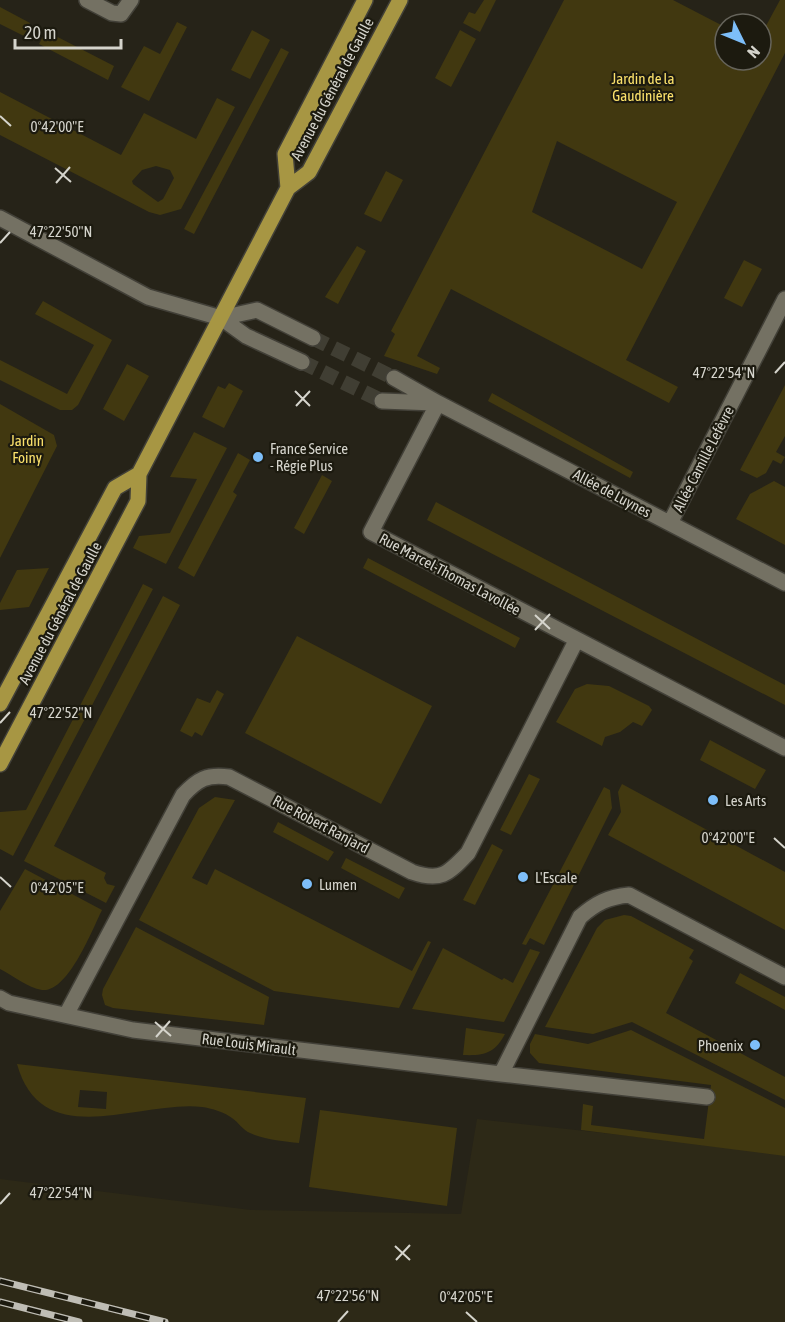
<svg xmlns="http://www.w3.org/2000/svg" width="785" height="1322" font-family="'Asap Condensed',sans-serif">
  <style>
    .built { fill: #2d2917 }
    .green { fill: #413810; fill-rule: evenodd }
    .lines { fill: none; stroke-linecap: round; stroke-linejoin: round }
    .minor-tunnel { stroke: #403e33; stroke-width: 15; stroke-dasharray: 15 8; stroke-linecap: butt }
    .minor-casing { stroke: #424038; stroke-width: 18 }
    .major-casing { stroke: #424038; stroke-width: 18 }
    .minor { stroke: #747163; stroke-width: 15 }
    .major { stroke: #a79643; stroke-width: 15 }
    .rail-casing { stroke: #bfbdb5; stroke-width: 7 }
    .rail { stroke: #1c1a0f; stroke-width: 4.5; stroke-dasharray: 14; stroke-linecap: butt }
    .ticks { fill: none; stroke: #d5d4cc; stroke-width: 2 }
    .poi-dot { fill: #7dbef9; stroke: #1c1a0f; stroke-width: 2 }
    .labels { text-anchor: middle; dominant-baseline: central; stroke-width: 4.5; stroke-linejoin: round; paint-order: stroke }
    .park-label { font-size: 15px; fill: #fbe16b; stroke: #1c1a0f }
    .street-label { font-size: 15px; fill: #d5d4cc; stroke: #1c1a0f }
    .poi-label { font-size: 15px; fill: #d5d4cc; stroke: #1c1a0f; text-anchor: start }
    .ticks-label { font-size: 15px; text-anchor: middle; fill: #d5d4cc; stroke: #1c1a0f; stroke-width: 4.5; stroke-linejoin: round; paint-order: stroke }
  </style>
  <rect width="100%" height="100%" fill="#262318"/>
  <path class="built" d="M477 1119 785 1153V1322H0V1179L251 1210 461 1214Z"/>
  <path class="green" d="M484 0H496L480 32 463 23 469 12 475 14Z
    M564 0H673L725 27V60H761V35L780 0H785V53L626 360 678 387 669 403 451 289 417 356 440 368 437 374 384 356 395 334 391 331ZM557 141 677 202 642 269 532 212Z
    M0 7 30 23 24 36 0 24Z
    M177 22 187 27 149 101 121 87 144 46 160 54Z
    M252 30 270 40 250 79 231 70Z
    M460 30 476 39 451 87 435 78Z
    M46 31 114 66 108 80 39 44Z
    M281 48 289 52 194 234 184 229Z
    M0 92 121 155 144 113 196 139 217 98 235 107 181 209 160 215 149 212 0 135ZM156 166 170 170 174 178 163 199 158 202 133 184 132 181 142 170Z
    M386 171 403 180 381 222 364 214Z
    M357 246 366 251 338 304 325 297Z
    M744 260 762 269 742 307 724 298Z
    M43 301 112 340 78 405 72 410H60L0 380V360L67 394 94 345 35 314Z
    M127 364 149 376 124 421 103 409Z
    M229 383 243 391 224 428 202 417 218 386 225 389Z
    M785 385V436L776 452 785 457 781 464 773 460 766 473 757 478 740 470Z
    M492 393 633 472 630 478 488 401Z
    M0 404 54 435 57 446 0 558Z
    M194 432 227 448 166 564 133 548 139 536 170 533 197 479 170 477Z
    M238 453 250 460 233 492 237 495 194 577 178 568Z
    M322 475 332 481 304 534 294 528Z
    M774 481 785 487V545L736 519 750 494Z
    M436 502 785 685V705L427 520Z
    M368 558 520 638 515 648 363 568Z
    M49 568 29 607 0 610V603L17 570Z
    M143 584 153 589 13 856 0 849V812L26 810Z
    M163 596 180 605 54 846 106 873 104 878 107 884 115 886 106 903 24 861Z
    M297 636 432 706 381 804 245 733Z
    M587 684 609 686 649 706 652 710 642 726 633 722 620 732 605 737 602 746 556 722 575 689Z
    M217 690 224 694 202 736 195 732 192 737 180 731 197 698 210 703Z
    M710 740 766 770 755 789 700 760Z
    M529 774 540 779 511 835 500 830Z
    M622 784 785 872V930L608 835 621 812 618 792Z
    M604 787 610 790 612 808 544 945 530 938 526 945 522 944Z
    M215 797 235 800 192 878 207 885 215 869 412 971 428 941 431 942 399 1008 274 991 139 920 199 808Z
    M278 822 334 852 328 861 273 832Z
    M492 844 503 850 475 905 463 900Z
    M346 858 405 888 399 899 341 868Z
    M25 869 102 910C92 930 68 993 42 990 28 988 12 975 0 969V911Z
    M624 915 631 916 694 950 689 958 693 961 666 1013 785 1077V1100L632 1022 593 1034 545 1027 597 928 605 920Z
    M136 927 269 997 264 1025 113 1008 105 1005 102 995 103 989Z
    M443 948 502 980 504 978 513 983 530 949 540 952 504 1022 412 1009Z
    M740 973 785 997V1010L735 983Z
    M466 1028 505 1034C495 1053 484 1056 463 1055Z
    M631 1030 785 1108V1156L581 1130 583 1104 593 1106 591 1125 704 1139 711 1085 539 1063 530 1053V1044L535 1034 588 1044Z
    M17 1064 306 1098 299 1143C283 1141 265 1140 250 1133 243 1130 238 1122 232 1118 226 1113 211 1108 202 1107 139 1100 42 1154 17 1064ZM80 1090 107 1092 106 1109 78 1107Z
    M320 1110 457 1128 447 1206 309 1187Z"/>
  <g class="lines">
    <path class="minor-tunnel" d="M313 338 394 378
      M302 362 382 401"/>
    <g class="minor-casing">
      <path id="minor" d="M87 0 112 13 121 14 131 0
        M0 218 148 297 221 318 246 336 302 362
        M221 318 257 310 313 338
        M394 378 438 403 785 583
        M382 401 435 403
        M438 403 371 532 785 748
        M670 523 785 299
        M0 998 9 1003 133 1030 501 1074 580 917C596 903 608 897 629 895L785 977
        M66 1015 183 795C198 779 207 774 229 777L412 872C441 882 448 874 468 853L576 641
        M501 1074 707 1097"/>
    </g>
    <g class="major-casing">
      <path id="major" d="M288 188 285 154 365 0
        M0 704 115 488 139 474
        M0 764 138 501 139 474 288 188 309 172 400 0"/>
    </g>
    <use href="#minor" class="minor"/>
    <use href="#major" class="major"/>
    <g class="rail-casing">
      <path id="rail" d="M0 1281 165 1322
        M0 1302 79 1322"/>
    </g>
    <use href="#rail" class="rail"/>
  </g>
  <path class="ticks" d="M0 116 11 126M55 168 71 182M56 183 70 167M0 243 10 232M775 373 785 362M295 391 310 406M296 406 310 391M535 615 550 629M535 630 550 614M0 723 10 712M774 838 785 848M0 877 11 887M155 1022 171 1036M156 1037 170 1021M0 1204 10 1193M395 1246 410 1260M396 1260 410 1245M466 1312 477 1322M338 1322 348 1311"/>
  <g class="poi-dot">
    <circle cx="258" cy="457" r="6"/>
    <circle cx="713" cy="800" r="6"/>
    <circle cx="523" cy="877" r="6"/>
    <circle cx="307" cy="884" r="6"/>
    <circle cx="755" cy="1045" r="6"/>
  </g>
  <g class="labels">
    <g class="park-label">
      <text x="643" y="78">Jardin de la<tspan x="643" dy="17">Gaudinière</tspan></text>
      <text x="27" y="440">Jardin<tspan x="27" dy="17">Foiny</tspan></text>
    </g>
    <g class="street-label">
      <text transform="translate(332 89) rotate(-62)">Avenue du Général de Gaulle</text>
      <text transform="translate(703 459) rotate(-63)">Allée Camille Lefèvre</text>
      <text transform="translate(612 493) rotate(28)">Allée de Luynes</text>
      <text transform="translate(450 574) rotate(28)">Rue Marcel-Thomas Lavollée</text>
      <text transform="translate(60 613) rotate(-62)">Avenue du Général de Gaulle</text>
      <text transform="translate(321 824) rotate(28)">Rue Robert Ranjard</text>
      <text transform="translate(249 1044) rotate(7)">Rue Louis Mirault</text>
    </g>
    <g class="poi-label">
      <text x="270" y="448">France Service<tspan x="270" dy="17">- Régie Plus</tspan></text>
      <text x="725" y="800">Les Arts</text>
      <text x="535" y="877">L'Escale</text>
      <text x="319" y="884">Lumen</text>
      <text x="743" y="1045" text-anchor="end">Phoenix</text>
    </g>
  </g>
  <g class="ticks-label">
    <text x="57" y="132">0°42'00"E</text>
    <text x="61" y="237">47°22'50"N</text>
    <text x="724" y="378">47°22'54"N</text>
    <text x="61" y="718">47°22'52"N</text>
    <text x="728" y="843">0°42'00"E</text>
    <text x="57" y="893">0°42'05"E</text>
    <text x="61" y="1198">47°22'54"N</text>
    <text x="348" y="1301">47°22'56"N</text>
    <text x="466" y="1302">0°42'05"E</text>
  </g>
  <g transform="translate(743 42) rotate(133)"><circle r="28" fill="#1c1a0f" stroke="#66645b" stroke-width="1.5"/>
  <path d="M0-4.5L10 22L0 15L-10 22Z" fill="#7dbef9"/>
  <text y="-9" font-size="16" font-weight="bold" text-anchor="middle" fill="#d5d4cc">N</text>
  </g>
  <path d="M15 39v9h106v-9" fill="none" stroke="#d5d4cc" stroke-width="3"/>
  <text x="24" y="39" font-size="18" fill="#d5d4cc" stroke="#1c1a0f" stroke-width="4.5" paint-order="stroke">20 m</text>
</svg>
